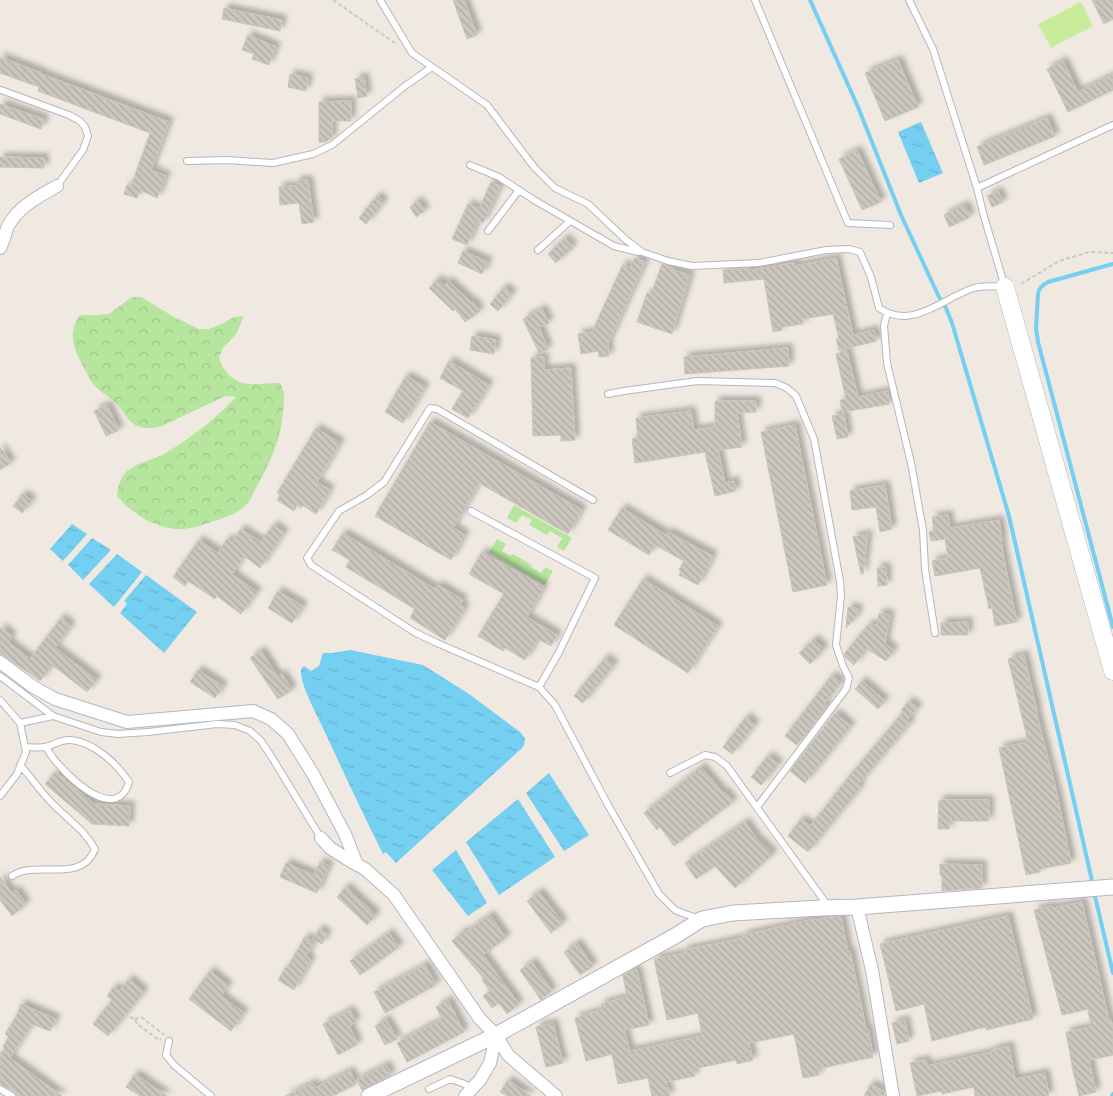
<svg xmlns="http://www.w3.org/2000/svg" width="1113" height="1096" font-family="Figtree,sans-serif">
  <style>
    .grass { fill: #b6e59e }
    .forest { fill: url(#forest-crowns) }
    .pitch { fill: #c9ec9a }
    .water { fill: url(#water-ripples) }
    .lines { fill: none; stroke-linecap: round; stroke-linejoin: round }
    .stream { stroke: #75cff0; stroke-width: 4 }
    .building { fill: url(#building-back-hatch); stroke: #cbc5ba; filter: url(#shadow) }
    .service-casing { stroke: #b4b7c1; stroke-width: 8 }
    .minor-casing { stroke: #b4b7c1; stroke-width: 14 }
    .tertiary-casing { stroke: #b4b7c1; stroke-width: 17 }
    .secondary-casing { stroke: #b4b7c1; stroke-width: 19 }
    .path { stroke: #c9c9c9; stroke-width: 2; stroke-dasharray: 4 2.5; stroke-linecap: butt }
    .service { stroke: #fff; stroke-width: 6 }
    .minor { stroke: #fff; stroke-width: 12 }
    .tertiary { stroke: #fff; stroke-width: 15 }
    .secondary { stroke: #fff; stroke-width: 18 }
  </style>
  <defs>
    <pattern id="forest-crowns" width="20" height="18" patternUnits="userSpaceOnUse" patternTransform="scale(1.25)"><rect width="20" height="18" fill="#b6e59e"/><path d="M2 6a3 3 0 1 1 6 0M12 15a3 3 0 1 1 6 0" fill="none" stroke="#9dc588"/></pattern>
    <pattern id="water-ripples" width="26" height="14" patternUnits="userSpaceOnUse" patternTransform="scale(1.25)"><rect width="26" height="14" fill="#75cff0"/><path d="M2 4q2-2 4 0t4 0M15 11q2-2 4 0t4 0" fill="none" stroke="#66b2ce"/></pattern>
    <pattern id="building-back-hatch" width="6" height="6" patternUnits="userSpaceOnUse" patternTransform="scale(1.25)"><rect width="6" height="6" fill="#cbc7bf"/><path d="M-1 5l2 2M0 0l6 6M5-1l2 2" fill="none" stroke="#afaba4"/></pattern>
    <filter id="shadow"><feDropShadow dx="4.5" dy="-4.5" stdDeviation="2.5" flood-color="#0004"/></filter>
  </defs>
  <rect width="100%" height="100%" fill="#efe9e1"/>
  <path class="grass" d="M514 505 572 538 564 551 557 547 562 538 550 531 547 535 529 525 532 520 522 515 516 523 507 518Z
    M497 539 506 544 502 551 511 556 513 554 532 565 531 567 541 573 545 567 553 571 545 585 489 552Z"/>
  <path class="forest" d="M132 297H141L174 317 199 329H209L226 322 234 317 244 316 236 334 223 348 219 357C221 364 223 368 228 374 243 390 260 382 280 383 286 393 284 400 283 412 281 439 271 461 258 484 254 490 252 499 247 504 240 512 227 517 217 520 206 524 195 528 183 529 159 531 132 514 117 496 118 486 120 478 127 471 137 463 151 460 162 455 188 441 216 418 236 397L226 396 217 400 164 425C155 428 147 430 137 426 127 421 124 411 116 403 110 397 101 393 95 386 91 382 88 375 85 370 75 351 66 334 80 315H99L109 314Z"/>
  <path class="pitch" d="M1081 2 1093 26 1051 48 1038 24Z"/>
  <path class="water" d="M921 122 943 173 919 183 898 132Z
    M72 524 87 534 63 561 50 549Z
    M92 538 111 550 83 580 68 565Z
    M117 554 142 572 114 607 89 584Z
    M146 575 197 612 164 653 120 613 127 604 124 601Z
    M350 650 423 665 469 694 520 732 525 738 524 745 522 748 396 863 386 852 383 854C362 812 342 769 322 726 316 713 299 682 301 669L304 666 311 671 319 666 323 653H333Z
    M549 773 589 835 564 851 526 793Z
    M518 799 555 857 499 895 466 842Z
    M456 850 487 903 468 916 432 870Z"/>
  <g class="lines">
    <path class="stream" d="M810 0 858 107 901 215 939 297 946 308 952 323 1009 516 1093 885
      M1113 264 1048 282C1043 285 1039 287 1038 294L1036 328 1038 342 1113 627
      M1094 892 1113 973
      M1112 1096 1113 1094"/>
  </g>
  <path class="building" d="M453 0H464L477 35 467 39Z
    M1092 0H1113V19L1104 24Z
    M224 8 282 20 280 31 222 19Z
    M248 35 276 47 269 65 252 59 254 54 242 50Z
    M0 57 42 73V74L169 122 151 170 166 176 157 198 140 190 137 198 124 194 127 185 131 186 150 133 38 91 39 87 0 73Z
    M898 60 918 107 885 121 865 73Z
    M1063 61 1078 92 1113 75V90L1068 112 1047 69Z
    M290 74 308 78 306 91 288 87Z
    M364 77 367 96 358 98 355 79Z
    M351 101V121H332V138L326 142H319V102Z
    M0 104 44 119 41 129 0 114Z
    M1047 118 1055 136 984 165 977 147Z
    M857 150 881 202 862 210 839 159Z
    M0 157 44 158V168L0 167Z
    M308 180 314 222 302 224 299 203 280 205 279 187 297 186 296 181Z
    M491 182 500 186 483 223 478 221 467 245 452 239 468 204 479 209Z
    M998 191 1003 202 992 207 987 196Z
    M377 196 384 202 366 224 359 218Z
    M418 201 425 211 416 217 410 207Z
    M965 205 970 217 949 227 944 215Z
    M565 238 573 247 556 263 548 254Z
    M463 251 488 262 482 274 458 263Z
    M635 258 645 262 608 343 609 356 599 357 598 351 581 354 578 334 592 332 623 264 630 268Z
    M836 258 853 335 874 330 877 341 839 350 836 339H839L833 314 802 319 803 324 782 327V330L773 332 764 279 724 283 723 270 750 268 751 270 794 263V266L822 261Z
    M662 264 675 269 674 270 690 275 672 334 637 322 647 293 651 294Z
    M438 279 444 285 448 281 472 303 473 302 480 311 465 322 455 309 453 311 429 288Z
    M504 287 512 294 498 311 490 304Z
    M542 309 549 323 539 327 548 349 539 353 523 319Z
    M472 336 496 340 494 354 470 350Z
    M788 348 789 366 685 374 684 357Z
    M847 351 858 397 888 391 890 404 842 412 840 400 846 399 836 354Z
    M544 357V370L571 368 575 440 561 441V435L533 436 531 358Z
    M449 361 489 385 468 418 452 409 463 391 440 378Z
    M406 376 425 387 403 423 385 412Z
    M715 401H756V412L737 413 742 447 718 450 725 483 734 481 736 491 715 496 705 452 635 463 632 439 638 438 636 418 691 411 694 430 715 427Z
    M107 405 119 430 106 436 94 411Z
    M844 414 848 437 837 439 832 416Z
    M430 422 582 510 568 534 479 483 453 528 465 535 451 560 375 516Z
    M795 425 827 585 793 592 761 432Z
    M316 428 340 443 317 482 330 490 316 514 302 505 301 508 297 505 294 511 277 500 280 495 277 493Z
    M0 447 11 463 0 470Z
    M885 485 892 529 880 532 876 507 852 510 850 491Z
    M23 494 32 501 22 513 13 506Z
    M622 508 666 535 668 532 713 556 698 585 679 575 681 572 679 570 684 561 655 545 649 555 608 530Z
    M948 515 950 528 999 520 1002 540 1001 541 1005 565 1017 622 995 626 992 608 989 609 980 568 935 576 932 561 948 558 945 539 931 541 929 532 934 531 932 517Z
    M273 525 284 533 260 568 244 556 232 574 257 592 241 614 217 596 215 599 188 581 185 586 173 577 199 540 218 553 227 539 232 542 241 529 261 542Z
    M343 533 435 589 438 585 463 600 460 605 465 608 445 640 410 618 415 609 346 567 350 560 332 550Z
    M868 534 863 574H861L853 537Z
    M482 552 544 587 527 617 557 635 551 646 538 639 525 660 505 648 503 651 478 636 504 594 469 574Z
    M886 567 887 585 878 586 877 568Z
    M643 579 718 626 688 673 614 625Z
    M278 591 303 606 292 623 268 608Z
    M848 607 858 609 857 616 846 628Z
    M879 613 890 615 885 644 894 650 886 661 867 649 854 665 846 658 844 654 869 624 877 625Z
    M61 618 71 626 55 648 97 680 87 692 52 665 40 681 0 653V627L12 636 8 642 30 659Z
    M968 622V635H941V623Z
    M814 639 824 649 810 664 799 653Z
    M261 651 278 677 282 674 292 690 278 699 250 658Z
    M1024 655 1037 711H1036L1058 798 1071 863 1040 869V872L1026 875 999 748 1028 742 1008 659Z
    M605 658 614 665 583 703 574 696Z
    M198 670 223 686 215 698 190 682Z
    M832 675 841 683 824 704 827 706 797 745 785 736Z
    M862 681 885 701 878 709 855 689Z
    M909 701 918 708 908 719 911 722 858 785 861 787 808 852 788 836 801 819 810 826 851 774 903 712 901 710Z
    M835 713 851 726 805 783 790 771Z
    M746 717 755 725 732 754 723 747Z
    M768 756 779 764 761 785 751 777Z
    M701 767 723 793 725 792 733 802 674 846 660 827 657 830 644 813Z
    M56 772 94 804 130 806 129 826 92 824 45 784Z
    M939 800H989V821H949V829H938Z
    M745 822 760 843 761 842 773 854 735 888 715 866 696 879 685 863Z
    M320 862 329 866 317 893 280 877 286 863 314 875Z
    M940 864 982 865V888L942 891V875H940Z
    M0 877 12 893 16 890 26 904 12 916 0 900Z
    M346 887 376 915 367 925 337 897Z
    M539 892 563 923 551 933 527 901Z
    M1082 902 1109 1020H1111L1113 1028V1055L1089 1060 1096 1092 1079 1096 1073 1071 1066 1032 1091 1027 1088 1009 1062 1015 1034 910 1052 906 1053 908Z
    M490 915 506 938 483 955 519 1004 507 1014 499 1003 492 1008 483 996 490 991 482 980 484 979 452 941 463 931 465 933Z
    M1008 916 1033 1019 986 1030 985 1027 932 1041 924 1004 896 1011 880 944Z
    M831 917H841L848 952 850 951 866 1029H868L873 1057 818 1069 819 1075 803 1078 794 1034 749 1043 753 1060 737 1064 736 1060 693 1069 695 1076 666 1082 670 1096H652L648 1078 618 1084 612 1054 586 1061 575 1018 602 1010 601 1004 627 997 623 975 631 971 637 970 649 1025 624 1030 630 1051 702 1036 698 1013 667 1020 654 959 685 953 684 950 743 938V935L815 919 816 920Z
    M319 929 327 934 322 944 313 939Z
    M389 933 399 947 360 975 350 961Z
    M305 937 314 942 306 956 311 960 294 990 278 980 286 967 287 968Z
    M577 943 593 966 580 975 564 952Z
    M532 962 552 991 541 1000 520 970Z
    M425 965 436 985 385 1013 374 992Z
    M210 971 228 986 221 996 244 1013 231 1031 189 999Z
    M129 979 144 992 108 1036 93 1024 112 1000 107 996 114 987 119 991Z
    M448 1000 464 1032 407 1062 397 1043 442 1019 436 1007Z
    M21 1004 56 1019 50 1031 32 1024 10 1058 62 1096H17L15 1092 0 1084V1051L2 1053 5 1048 3 1046 9 1037 5 1034 16 1017Z
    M350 1010 356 1022 349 1026 358 1044 338 1055 323 1024Z
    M386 1019 397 1039 385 1045 375 1026Z
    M905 1020 909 1041 897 1044 892 1023Z
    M553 1023 563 1063 546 1067 536 1027Z
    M1009 1046 1015 1079 1045 1073 1049 1096H975L974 1087 942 1094V1091L917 1096 910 1063 926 1060 927 1066 992 1052V1050Z
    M386 1065 391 1075 362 1090 357 1080Z
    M350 1071 356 1084 333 1096H285L313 1083 315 1088Z
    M135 1074 167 1096H140L126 1087Z
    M508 1080 531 1096H507L500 1092Z
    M871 1084 884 1092 885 1096H864Z"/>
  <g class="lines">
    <g class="service-casing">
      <path id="service" d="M380 0 412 53 487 105 534 167 555 188 588 204 625 239 642 252 668 261 692 266 759 263 826 250 849 249 860 252 871 277 879 308C913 331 942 298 974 288 984 285 995 286 1005 287L983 213 977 188 933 49 909 0
        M755 0 848 223 890 225
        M1 90 69 115 80 121 85 127 88 136 83 150 57 186
        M187 161 227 160 273 163 313 154 332 145 405 86 432 67
        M470 165 499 177 534 200 614 246 638 252
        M977 188 1113 125
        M488 231 519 190
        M538 250 570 221
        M887 313 884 326 887 363 911 463 923 530 925 569 935 633
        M608 394 624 391 697 381 775 383 787 388 796 396 814 439 840 581 841 596 836 645 843 666 849 678 846 689 757 807
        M471 511 595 578 558 654 539 687 555 705 608 805 659 894 675 910 685 914 701 919
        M0 676 53 716 101 732 118 734 148 732 217 724 235 725 250 731 261 741 271 756 321 838
        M539 687 437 643 414 632 311 565 307 558 339 511 367 495 384 482 430 408 437 409 593 500
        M0 700 20 723 26 752 17 774 0 796
        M20 723 53 716
        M25 747C31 747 39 748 45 747 53 746 60 739 71 740 94 742 117 764 129 782 118 821 74 783 60 766 54 760 50 754 46 747
        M670 773 705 755 715 757 727 766 828 906
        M12 876C37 859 81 885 95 849 84 829 66 818 51 802 40 791 31 777 20 765
        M169 1041 166 1055 174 1065 211 1096
        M0 1089 12 1096
        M429 1089 450 1079 462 1083 473 1088"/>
    </g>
    <g class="minor-casing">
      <path id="minor" d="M0 248C4 241 5 233 8 226 19 206 38 197 57 186
        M0 662 32 686 55 699 127 722 253 711 271 719 288 734 313 774 345 834 357 865
        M321 838 330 848 352 862 365 869 394 895 480 1019 496 1035 508 1055 556 1096
        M857 907 872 970 893 1096
        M465 1096 480 1080 490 1063 496 1035"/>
    </g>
    <g class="tertiary-casing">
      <path id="tertiary" d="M369 1096 496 1035 675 936 702 919 733 913 821 908 857 907 1113 887"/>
    </g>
    <g class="secondary-casing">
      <path id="secondary" d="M1005 287 1113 671"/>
    </g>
    <path class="path" d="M333 0 395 43
      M1021 284 1059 261 1089 252 1113 253
      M130 1017 135 1019 137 1024 159 1040 161 1039
      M135 1019 141 1017 163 1034V1035"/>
    <use href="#service" class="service"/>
    <use href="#minor" class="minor"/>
    <use href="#tertiary" class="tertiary"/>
    <use href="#secondary" class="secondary"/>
  </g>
</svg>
